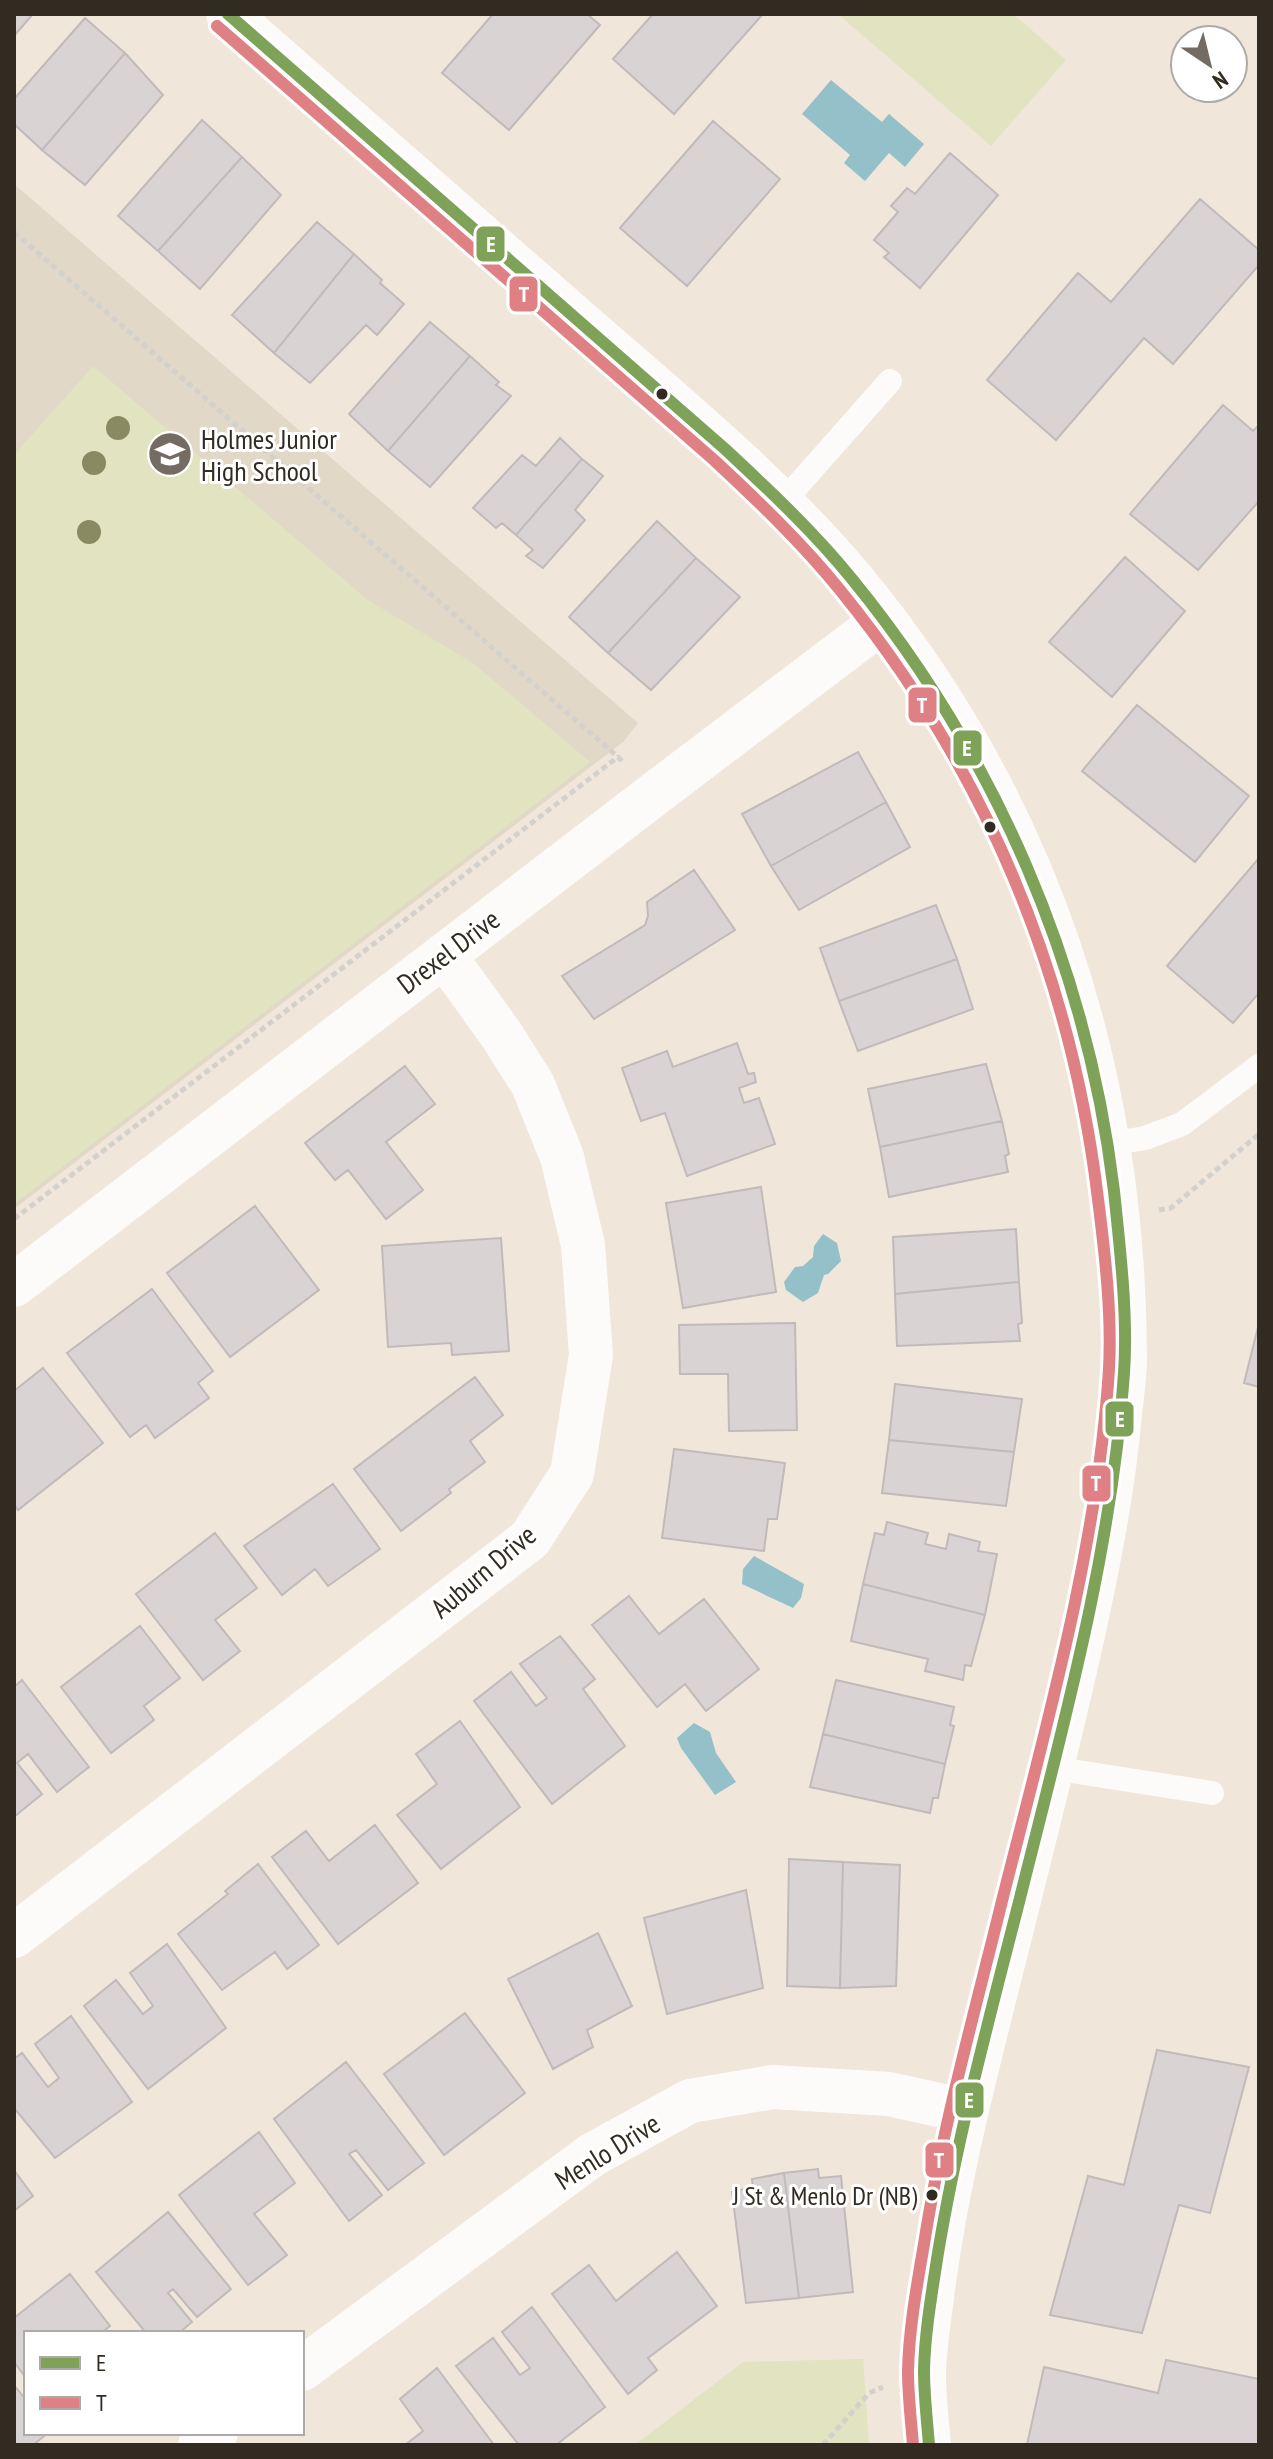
<svg xmlns="http://www.w3.org/2000/svg" width="1273" height="2459" font-family="'PT Sans Narrow',sans-serif">
  <style>
    .education { fill: #e1d8c7 }
    .green { fill: #e1e3c1 }
    .water { fill: #94c0ca }
    .building { fill: #d9d4d3; stroke: #c0baba; stroke-width: 2 }
    .lines { fill: none; stroke-linecap: round; stroke-linejoin: round }
    .path { stroke: #d3d1cd; stroke-width: 5; stroke-dasharray: 6 4; stroke-linecap: butt }
    .service { stroke: #fdfbf9; stroke-width: 24 }
    .minor { stroke: #fdfbf9; stroke-width: 44 }
    .tertiary { stroke: #fdfbf9; stroke-width: 44 }
    .bus-1-casing { stroke: #fff; stroke-width: 18 }
    .bus-2-casing { stroke: #fff; stroke-width: 18 }
    .bus-1 { stroke: #7fa259; stroke-width: 12 }
    .bus-2 { stroke: #df8184; stroke-width: 12 }
    .tree { fill: #8a8a62 }
    .bus-dot { fill: #322b22; stroke: #fff; stroke-width: 3 }
    .labels { text-anchor: middle; dominant-baseline: central; stroke-width: 6; stroke-linejoin: round; paint-order: stroke }
    .bus-label { font-size: 26px; fill: #322b22; stroke: #fff; text-anchor: end }
    .poi-label { font-size: 28px; fill: #322b22; stroke: #fff; text-anchor: start }
    .street-label { font-size: 28px; fill: #322b22; stroke: #fff }
    .line-badge { stroke: #fff; stroke-width: 3 }
    .badge-label { font-size: 22px; text-anchor: middle; font-weight: bold; fill: #fff }
  </style>
  <rect width="100%" height="100%" fill="#f0e6da"/>
  <path class="education" d="M14 184 638 723 623 742 14 1209Z"/>
  <path class="green" d="M838 14H1013L1066 60 991 146Z
    M93 366 368 600 473 663 590 762 14 1204V455Z
    M863 2359 869 2445H635L743 2362Z"/>
  <path class="water" d="M831 80 882 122 889 114 924 144 905 167 889 153 865 181 844 163 850 155 802 114Z
    M823 1234 837 1243 841 1261 828 1274 824 1275 818 1293 803 1302 786 1290 784 1282 795 1267 803 1266 813 1257 814 1246Z
    M754 1556 804 1584 801 1598 793 1608 742 1584 743 1569Z
    M694 1723 710 1732 716 1753 736 1782 715 1795 681 1748 677 1738Z"/>
  <path class="building" d="M14 14H33L14 36Z
    M493 14H587L600 25 509 130 442 73Z
    M653 14H763L674 114 613 59Z
    M85 18 125 53 42 150 14 124V99Z
    M125 53 163 95 85 185 42 150Z
    M202 120 242 157 158 251 118 216Z
    M713 121 780 179 687 286 620 228Z
    M950 153 998 195 920 288 884 257 889 253 874 240 898 212 891 206 907 188 915 194Z
    M242 157 281 195 200 289 158 251Z
    M1200 199 1259 250V265L1173 364 1144 338 1056 440 987 380 1078 273 1111 302Z
    M317 222 354 254 274 353 232 315Z
    M354 254 382 280 380 283 404 304 377 335 366 325 310 383 274 353Z
    M430 322 470 356 388 451 349 414Z
    M470 356 499 382 496 385 511 396 430 487 388 451Z
    M1223 405 1253 431 1259 425V501L1198 570 1130 514Z
    M560 438 582 459 516 535 502 523 496 528 473 508 522 455 536 466Z
    M582 459 603 476 575 510 585 520 543 568 526 556 533 550 516 535Z
    M657 521 696 558 608 653 569 617Z
    M1125 557 1185 611 1112 697 1049 642Z
    M696 558 740 597 651 690 608 653Z
    M1137 705 1249 796 1195 862 1082 771Z
    M858 752 886 802 771 866 742 814Z
    M886 802 910 847 799 910 771 866Z
    M1259 858V993L1233 1023 1167 966Z
    M694 870 735 930 594 1019 562 976 645 925 648 916 647 902Z
    M936 905 957 959 839 1001 820 948Z
    M957 959 973 1009 858 1051 839 1001Z
    M737 1043 748 1074 754 1073 756 1082 739 1088 744 1103 759 1098 775 1144 687 1176 665 1113 641 1121 622 1068 667 1051 673 1067Z
    M986 1064 1002 1121 880 1147 868 1089Z
    M405 1066 435 1104 386 1142 423 1190 386 1219 348 1170 335 1180 305 1143Z
    M1002 1121 1009 1154 1005 1156 1008 1172 889 1197 880 1147Z
    M761 1187 776 1292 683 1308 666 1203Z
    M255 1206 319 1290 230 1357 167 1273Z
    M1016 1229 1019 1282 895 1294 893 1237Z
    M501 1238 509 1351 452 1355 451 1343 388 1347 382 1246Z
    M1019 1282 1022 1323 1018 1324 1020 1341 897 1346 895 1294Z
    M152 1289 213 1371 198 1383 209 1398 155 1438 146 1425 130 1437 67 1353Z
    M795 1323 797 1430 729 1431 728 1374H680L679 1325Z
    M1259 1323V1387L1244 1383Z
    M43 1368 103 1443 18 1510 14 1505V1391Z
    M475 1377 503 1415 470 1441 485 1462 449 1489 451 1493 401 1531 354 1469Z
    M895 1384 1022 1399 1014 1452 889 1440Z
    M889 1440 1014 1452 1006 1506 882 1493Z
    M674 1449 785 1463 777 1519H768L764 1551 662 1538Z
    M333 1484 380 1549 328 1586 315 1569 282 1595 244 1546Z
    M887 1522 928 1533 925 1544 946 1549 949 1534 980 1542 978 1551 997 1554 985 1615 863 1584 875 1533 884 1535Z
    M215 1533 257 1588 215 1620 240 1651 203 1680 136 1594Z
    M863 1584 985 1615 971 1666 965 1665 963 1680 925 1671 928 1659 851 1641Z
    M629 1596 659 1634 704 1599 759 1669 706 1711 685 1684 657 1707 592 1625Z
    M140 1626 180 1678 144 1706 154 1720 111 1753 61 1687Z
    M560 1636 595 1679 583 1689 625 1746 552 1804 474 1701 511 1672 536 1706 547 1698 520 1664Z
    M22 1680 89 1767 57 1792 28 1754 17 1763 42 1794 14 1817V1687Z
    M836 1680 954 1707 950 1725 954 1726 945 1764 823 1734Z
    M460 1721 520 1807 441 1869 397 1815 437 1784 416 1754Z
    M823 1734 945 1764 938 1798H933L930 1813 810 1787Z
    M375 1825 418 1883 338 1944 272 1857 306 1831 329 1861Z
    M789 1859 843 1862 840 1988 787 1986Z
    M843 1862 900 1865 896 1986 840 1988Z
    M258 1864 319 1945 287 1969 275 1952 222 1990 178 1934 228 1894 225 1891Z
    M746 1890 763 1988 667 2014 644 1918Z
    M598 1933 632 2006 587 2030 593 2047 553 2069 508 1979Z
    M167 1944 226 2028 148 2089 84 2006 116 1980 143 2014 153 2006 130 1973Z
    M465 2013 525 2093 444 2155 384 2074Z
    M71 2016 132 2102 55 2158 14 2108V2059L22 2053 48 2087 59 2078 35 2044Z
    M1157 2050 1249 2067 1210 2213 1179 2205 1142 2333 1050 2315 1088 2176 1124 2185Z
    M346 2062 424 2163 388 2190 356 2150 349 2154 382 2195 349 2221 274 2119Z
    M259 2132 295 2183 254 2214 287 2255 248 2285 179 2195Z
    M818 2169 819 2178 841 2176 853 2292 799 2298 784 2173Z
    M14 2170 33 2196 14 2211Z
    M784 2173 799 2298 746 2303 732 2192 753 2187 752 2179Z
    M168 2212 231 2289 197 2317 173 2289 168 2293 192 2322 179 2333H146L96 2272Z
    M677 2252 717 2306 648 2358 657 2370 628 2394 552 2294 589 2265 616 2301Z
    M70 2274 110 2326 101 2333H26V2378L14 2362V2318Z
    M532 2307 605 2407 556 2445H519L456 2366 493 2338 520 2375 530 2368 502 2332Z
    M1166 2360 1259 2379V2445H1027L1044 2367 1158 2393Z
    M437 2368 494 2445H405L423 2431 400 2399Z
    M14 2385 26 2400V2433H48L33 2445H14Z"/>
  <g class="lines">
    <path class="path" d="M14 232 618 757
      M1159 1210 1171 1208 1259 1134
      M14 1219 618 757 623 762
      M823 2445 869 2393 883 2387"/>
    <path class="service" d="M782 503 890 381
      M1109 1144 1145 1138 1182 1124 1259 1066
      M1052 1768 1212 1793"/>
    <path class="minor" d="M14 1285 657 792 884 620
      M14 1936 530 1539 572 1474 591 1355 583 1245 562 1157 533 1085 503 1037 444 955
      M302 2369 592 2155 690 2101 773 2087 889 2094 966 2111
      M200 2445 216 2433"/>
    <path class="tertiary" d="M228 14C348 119 468 224 587 328 679 408 774 486 852 579 1038 803 1124 1069 1125 1358 1125 1376 1122 1395 1120 1414 1113 1493 1097 1571 1080 1648 1053 1767 1023 1885 993 2003 968 2103 943 2203 931 2305 928 2328 924 2352 924 2375 924 2398 927 2422 929 2445"/>
    <g class="bus-1-casing">
      <path id="bus-1" d="M228 14 725 449C769 490 814 532 852 579 995 754 1087 966 1114 1191 1120 1249 1128 1315 1124 1373 1112 1551 1063 1726 1020 1898 990 2016 958 2133 938 2253 932 2292 925 2331 924 2370 924 2395 927 2420 929 2445"/>
    </g>
    <g class="bus-2-casing">
      <path id="bus-2" d="M217 26 714 460C758 501 802 543 840 590 984 767 1071 973 1098 1199 1105 1254 1112 1314 1109 1369 1098 1545 1045 1731 1002 1901 974 2015 942 2128 924 2244 917 2285 909 2328 908 2371 908 2395 911 2420 913 2445"/>
    </g>
    <use href="#bus-1" class="bus-1"/>
    <use href="#bus-2" class="bus-2"/>
  </g>
  <g class="tree">
    <circle cx="118" cy="428" r="12"/>
    <circle cx="94" cy="463" r="12"/>
    <circle cx="89" cy="532" r="12"/>
  </g>
  <defs>
    <g id="school-disc" transform="scale(2.3)"><circle r="9.5" fill="#746c62" stroke="#fff"/><path d="M0-5L7-2L0 1L-7-2ZM-4 1L0 2.5L4 1V4Q0 6-4 4Z" fill="#fff"/></g>
  </defs>
  <g fill-rule="evenodd">
    <use href="#school-disc" x="170" y="454"/>
  </g>
  <g class="bus-dot">
    <circle cx="662" cy="394" r="7"/>
    <circle cx="990" cy="827" r="7"/>
    <circle cx="932" cy="2195" r="7"/>
  </g>
  <g class="labels">
    <g class="bus-label">
      <text x="917" y="2195">J St &amp; Menlo Dr (NB)</text>
    </g>
    <g class="poi-label">
      <text x="201" y="438">Holmes Junior<tspan x="201" dy="32">High School</tspan></text>
    </g>
    <g class="street-label">
      <text transform="translate(448 951) rotate(-37)">Drexel Drive</text>
      <text transform="translate(483 1571) rotate(-40)">Auburn Drive</text>
      <text transform="translate(607 2151) rotate(-32)">Menlo Drive</text>
    </g>
  </g>
  <g class="line-badge">
    <rect x="475" y="225" width="31" height="38" rx="8" fill="#7fa259"/>
    <rect x="508" y="275" width="31" height="38" rx="8" fill="#df8184"/>
    <rect x="907" y="686" width="31" height="38" rx="8" fill="#df8184"/>
    <rect x="952" y="729" width="31" height="38" rx="8" fill="#7fa259"/>
    <rect x="1104" y="1400" width="31" height="38" rx="8" fill="#7fa259"/>
    <rect x="1081" y="1464" width="31" height="39" rx="8" fill="#df8184"/>
    <rect x="954" y="2081" width="31" height="38" rx="8" fill="#7fa259"/>
    <rect x="924" y="2141" width="31" height="38" rx="8" fill="#df8184"/>
  </g>
  <g class="badge-label">
    <text x="491" y="252">E</text>
    <text x="524" y="302">T</text>
    <text x="922" y="713">T</text>
    <text x="967" y="756">E</text>
    <text x="1120" y="1427">E</text>
    <text x="1096" y="1491">T</text>
    <text x="969" y="2108">E</text>
    <text x="939" y="2168">T</text>
  </g>
  <rect width="1273" height="2459" fill="none" stroke="#322b22" stroke-width="32"/>
  <rect x="24" y="2331" width="280" height="104" fill="#ffffff" stroke="#adaaa7" stroke-width="2"/>
  <rect x="40" y="2357" width="40" height="12" fill="#7fa259" stroke="#adaaa7" stroke-width="2"/>
  <text x="96" y="2371" font-size="24" fill="#322b22">E</text>
  <rect x="40" y="2397" width="40" height="12" fill="#df8184" stroke="#adaaa7" stroke-width="2"/>
  <text x="96" y="2411" font-size="24" fill="#322b22">T</text>
  <g transform="translate(1209 64) rotate(145)"><circle r="38" fill="#ffffff" stroke="#adaaa7" stroke-width="2"/>
  <path d="M0-6L14 30L0 20L-14 30Z" fill="#746c62"/>
  <text y="-12" font-size="22" font-weight="bold" text-anchor="middle" fill="#322b22">N</text>
  </g>
</svg>
